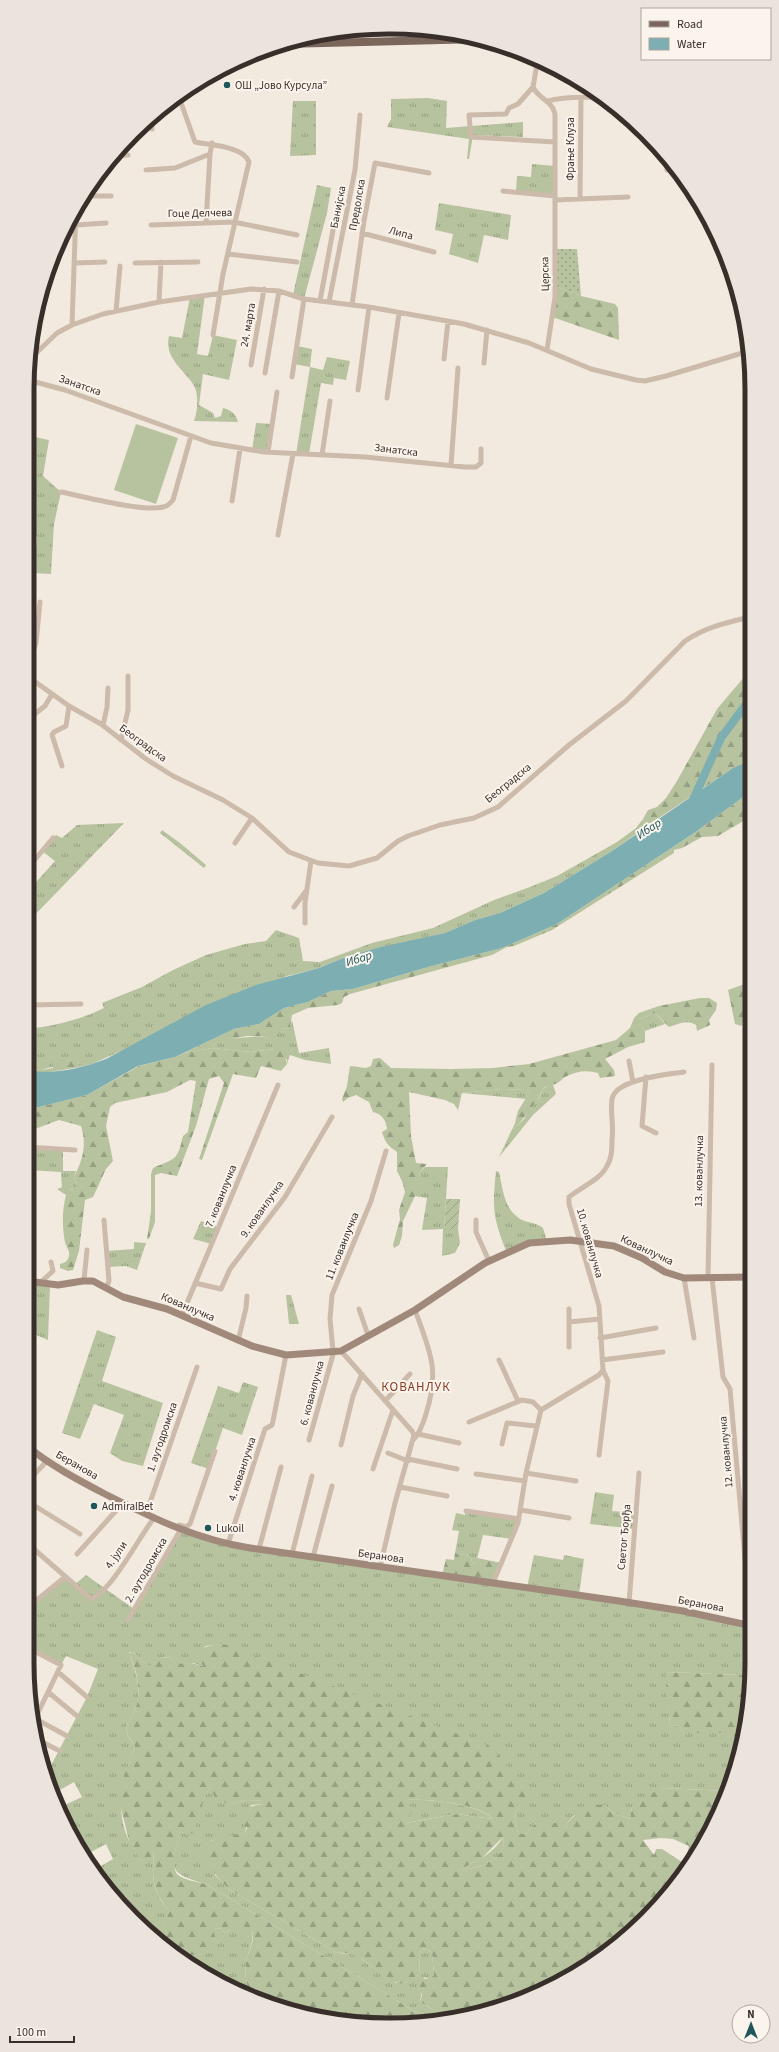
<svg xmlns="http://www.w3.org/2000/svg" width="779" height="2052" font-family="'Source Sans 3',sans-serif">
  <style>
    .grass { fill: url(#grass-tufts) }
    .forest { fill: url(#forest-firs); fill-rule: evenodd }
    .park { fill: url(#park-dots) }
    .garden { fill: url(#garden-furrows) }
    .pitch { fill: #b6c39e }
    .water { fill: #7daeb1 }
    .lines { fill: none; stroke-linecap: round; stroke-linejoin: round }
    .river { stroke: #7daeb1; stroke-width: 8 }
    .street { stroke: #ccbaaa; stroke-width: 5 }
    .secondary { stroke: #a0897b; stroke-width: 7 }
    .primary { stroke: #7b665b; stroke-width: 8 }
    .poi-dot { fill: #1e565c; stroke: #faf4ec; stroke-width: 1.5 }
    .labels { text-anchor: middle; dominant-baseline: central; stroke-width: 4; stroke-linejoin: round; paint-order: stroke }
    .poi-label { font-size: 11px; fill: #392f2a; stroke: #faf4ec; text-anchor: start }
    .street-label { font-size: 11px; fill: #392f2a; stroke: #faf4ec }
    .water-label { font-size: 12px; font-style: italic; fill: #1e565c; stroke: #faf4ec }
    .quarter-label { font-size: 13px; letter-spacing: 1px; fill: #893c22; stroke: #faf4ec }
    .rim { fill: none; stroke: #392f2a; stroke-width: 5 }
  </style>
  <defs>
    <pattern id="grass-tufts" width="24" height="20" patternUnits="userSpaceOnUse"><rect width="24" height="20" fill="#b6c39e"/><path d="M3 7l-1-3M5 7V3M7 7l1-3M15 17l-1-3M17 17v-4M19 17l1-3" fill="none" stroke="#959f81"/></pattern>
    <pattern id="forest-firs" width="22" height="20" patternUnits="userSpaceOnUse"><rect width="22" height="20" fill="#b6c39e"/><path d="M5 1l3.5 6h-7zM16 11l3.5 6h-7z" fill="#959f81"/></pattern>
    <pattern id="park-dots" width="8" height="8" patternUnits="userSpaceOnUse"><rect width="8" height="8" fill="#b6c39e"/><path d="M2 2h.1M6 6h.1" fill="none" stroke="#959f81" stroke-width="1.8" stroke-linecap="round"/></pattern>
    <pattern id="garden-furrows" width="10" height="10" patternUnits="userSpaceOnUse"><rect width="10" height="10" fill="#b6c39e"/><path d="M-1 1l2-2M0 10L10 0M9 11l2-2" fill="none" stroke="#959f81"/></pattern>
  </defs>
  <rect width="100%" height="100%" fill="#f3eadf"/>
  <path class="grass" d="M428 98 447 101 446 128 523 122V137L473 135 469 159H467L469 139 387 127 391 119V99Z
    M293 101H316V155L290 156Z
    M532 164 555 166V196L516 192 517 176 531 177Z
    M317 185 331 188 327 213 304 299 293 295Z
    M439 203 511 215 508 240 484 235 478 263 449 254 453 234 435 230Z
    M205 295 197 354 208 356 213 335 237 340 229 380 203 374 199 405 213 413 215 418 221 416 223 408C231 410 236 414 238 422L194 421C198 411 199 392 193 384 182 368 164 357 169 336L182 338 190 297Z
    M297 346 312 349 310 367 323 370 327 357 350 361 346 380 334 378 333 385 321 383 309 454H296L310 367 294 364Z
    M256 423 273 424 268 452 252 451Z
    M35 437 49 440 43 476 61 492 54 524 51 574 34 573 37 537 27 536V455L34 452Z
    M643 819 647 826 612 851 544 893 500 913 475 920 445 933 346 957 319 968 287 976 92 1064 80 1067 77 1060 41 1070 28 1068 27 1066V1029C54 1026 80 1020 104 1008L102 1003 142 987 173 970 206 955 245 944 266 941 276 930 299 938 303 961 320 962 372 943 433 928 494 900 530 887 557 876 617 842 636 828Z
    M124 823 27 923V889L29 890 55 861 42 851 56 835 62 838 77 825Z
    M162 830 180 843 206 865 204 868 160 833Z
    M655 1013 665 1024 645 1031 639 1025V1019Z
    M292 1020 299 1053 329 1048 331 1064 305 1060 290 1055 287 1064V1060L275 1049 250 1052 212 1048 184 1053 219 1036C234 1043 252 1033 268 1038L281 1029 290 1028Z
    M549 1085H553L556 1094 533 1115 499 1157 515 1123 513 1130 524 1119 530 1107 539 1098 543 1089Z
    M503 1089 527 1090 529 1093 526 1099 462 1093Z
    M27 1147 63 1149V1171H76L74 1177 77 1185 76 1190 62 1189 61 1172 27 1170Z
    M425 1167H448L444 1229H458L460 1243 455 1253 442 1256 443 1229 422 1230 427 1198 414 1196 419 1173Z
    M496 1171 499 1172C503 1190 504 1210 522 1220 529 1223 537 1223 543 1228L547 1241 507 1253C493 1218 492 1209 496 1171Z
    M201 1221 218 1227 212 1244 193 1239Z
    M134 1242 146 1243 137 1270 126 1266 108 1267 107 1251 134 1249Z
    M27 1281 50 1285 48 1340 27 1331Z
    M286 1295H291L299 1324H289Z
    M97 1330 116 1337 102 1381 163 1403 143 1466 122 1461 110 1453 124 1415 94 1404 80 1439 62 1433Z
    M243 1382 258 1387 242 1435 223 1428 209 1469 191 1463 218 1386 239 1393Z
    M595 1492 614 1495 612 1511 636 1513 635 1529 590 1524Z
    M466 1511 519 1519 512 1539 483 1535 476 1563 473 1564 470 1556 455 1553 459 1531 452 1530 456 1513 465 1515Z
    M181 1529 211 1540 527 1587 534 1555 563 1560 564 1555 584 1559 579 1595 752 1626V1663L743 1730 744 1675 666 1672 670 1725 679 1726 684 1733H743L740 1757 727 1791 663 1788 632 1807 630 1819 613 1813 605 1805 573 1816 567 1823H536L525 1834 518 1833 514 1814 520 1806 224 1644 206 1646 197 1655 203 1666 193 1663 177 1665 171 1658 161 1657 149 1667 133 1652H129C134 1668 140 1681 138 1698 135 1722 116 1723 135 1746 121 1783 112 1817 136 1853 140 1857 140 1862 146 1863L154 1850C152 1879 151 1887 169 1912L161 1933 157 1934 117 1901 94 1870 113 1859 106 1844 87 1854 60 1807 82 1797 74 1782 53 1794 46 1775 87 1697 98 1669 66 1656 61 1665 36 1652 27 1658V1608L65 1577 74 1585 86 1575 134 1609Z
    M213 1779 230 1804 247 1800 263 1801V1804L251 1805 245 1833 210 1841 215 1875 229 1889 337 1953 354 1954 396 1983H405L420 1974 419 1957 421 1950 426 1949 432 1953 434 1975 429 1979 424 1977C421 1986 422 1993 420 2002L448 2018 427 2019 206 1884C164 1872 172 1868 180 1830L183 1833 204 1799Z
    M405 1800C430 1799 475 1803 493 1819L456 1814 405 1823Z
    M503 1837C510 1862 471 1868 454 1873 472 1863 493 1855 503 1837Z
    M216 1928 222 1929 225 1933 230 1930H252C255 1942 247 1952 246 1963 244 1974 247 1984 249 1995L238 1990 237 1985 234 1988 210 1977 211 1968 194 1965 182 1955C196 1954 210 1957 218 1943L212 1931Z"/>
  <path class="forest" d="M554 286 581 296 615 304 618 308 619 340 552 317Z
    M750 670V760L733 768 647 826 643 819 648 810 657 807 666 798 677 781 717 709Z
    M750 792V817L718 836 702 837 682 848 674 850V853L552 930 514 946 507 947 492 955 350 994 344 997 342 1003 338 1005 308 1008 292 1015 290 1028 281 1029 278 1036 268 1038 261 1036H247L227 1040 219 1036 234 1029 259 1024 284 1008 308 1002 331 991 353 989 428 967 502 948 557 924 697 831Z
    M750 982V1006L747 1007 744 1012 742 1026 735 1024 728 990Z
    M700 998H709L717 1003 716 1010 709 1020 710 1025 697 1031 696 1025C687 1019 678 1024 669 1027L655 1013 639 1019V1025L645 1031V1042L628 1047 605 1059 614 1070 615 1076 600 1078 598 1073C587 1070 576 1071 565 1077 562 1079 559 1083 555 1084 551 1086 547 1085 544 1088 541 1091 540 1096 538 1099 529 1110 522 1121 513 1131L518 1111 529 1093 527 1090 503 1089 462 1093 458 1110 454 1104 445 1100 409 1092 411 1136 416 1163 427 1164 419 1173 416 1194 403 1221 402 1236 399 1245 394 1248 393 1245 400 1219 399 1210 405 1192 402 1181 397 1171V1152C388 1146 385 1142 382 1132L387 1129C386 1120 382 1114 373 1112L369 1102 356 1095 348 1098 343 1102 342 1099 347 1086 350 1066 366 1068 371 1066 373 1059 380 1058 391 1068 451 1069 493 1068 529 1064 616 1040 630 1028 634 1018 639 1013 659 1006Z
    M212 1048 250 1052 275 1049 283 1051 287 1064 281 1071 261 1066 256 1078 233 1074 202 1160 199 1159 224 1083 219 1076 209 1079 196 1126 177 1176 161 1173 155 1175V1222L149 1239H147L151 1212V1174L153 1168C176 1158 177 1161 183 1136L188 1132 196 1081 190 1080 167 1092 115 1103 110 1107 106 1126 113 1161 106 1169 93 1197 85 1200 79 1251 73 1270 68 1271 60 1268V1264C65 1263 68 1261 69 1256 70 1250 66 1247 65 1242 62 1227 62 1210 66 1195L57 1189 66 1186 71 1190 76 1189 77 1185 74 1177C83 1159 87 1145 81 1126L59 1120 27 1132V1110L87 1095 139 1066 175 1057 184 1053Z
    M63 1056 77 1060 80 1067 44 1073 27 1071V1066L28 1068 41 1070 53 1068V1062Z
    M455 1553 470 1556 473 1564 476 1563 477 1558 502 1563 493 1583 442 1575 446 1559 454 1560Z
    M224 1644 491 1747 524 1786C529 1797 521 1805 514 1814L518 1833 525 1834 536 1823H567L586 1804 605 1805 613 1813 630 1819 632 1807 637 1800 663 1788 727 1791 715 1823 677 1883 591 1964 528 1997 460 2018H448L420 2002 422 1995 417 1980 420 1978 429 1979 434 1975 432 1953 426 1949 421 1950 419 1957 420 1974C415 1977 409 1982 404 1983 386 1987 366 1950 337 1953L229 1889C216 1877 209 1867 204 1850L208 1842 226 1836 245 1833 247 1828 240 1819C245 1807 250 1806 263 1804V1801L247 1800 230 1804 217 1801 213 1793V1780L204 1799 194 1832 187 1835 180 1831C178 1841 169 1867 178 1875 184 1880 198 1882 206 1884L427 2019 342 2022 273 2006 249 1995C247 1984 244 1974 246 1963 247 1952 256 1942 252 1930H230L225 1933 222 1929 216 1928 213 1931 218 1943C214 1957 194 1955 182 1955L157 1934 161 1932 169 1912C152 1887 152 1881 154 1852L146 1864 142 1862 130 1845 120 1804 121 1784 135 1746C116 1721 135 1723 138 1698 140 1682 135 1667 129 1653L133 1652 149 1667 160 1657 171 1658 177 1664 191 1663 203 1666 196 1655C202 1645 214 1645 224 1644ZM406 1800C429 1799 477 1803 493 1819L456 1814 406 1823 412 1811 409 1803ZM503 1837C510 1860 473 1869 456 1872L482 1858ZM661 1838 673 1839 689 1846 685 1862H682L662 1849H656L654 1855 643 1840Z
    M665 1672 744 1675 743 1733H684L679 1726 670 1725Z"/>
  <path class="park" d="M554 249H577L581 296 554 286Z"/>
  <path class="garden" d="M446 1199H460L458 1229H444Z"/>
  <path class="pitch" d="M136 424 178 438 156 504 114 490Z"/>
  <path class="water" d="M750 760V792L697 831 557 924 502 948 428 967 353 989 331 991 308 1002 284 1008 259 1024 234 1029 175 1057 138 1066 87 1095 27 1110V1071C55 1074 80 1069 106 1059L206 1005 256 985 319 968 346 957 381 947 445 933 475 920 500 913 544 893 612 851 733 768Z"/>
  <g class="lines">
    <path class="river" d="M692 802 721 738 750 699"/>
    <path class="street" d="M537 64 533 87C538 99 552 100 555 114V297L547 350
      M533 87 518 104 509 108 506 114 469 115 471 137 555 142
      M179 97 195 142C208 145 244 146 249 162L223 274 213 335
      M548 101C565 96 583 98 601 97
      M151 117 152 129
      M114 156 128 155
      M146 170 175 168 210 154 212 143
      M667 170V159
      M503 191 555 196
      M85 196H111
      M580 199 581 98
      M555 200 628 197
      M206 223 210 154
      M76 225 106 223
      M151 225 234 222 297 235
      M362 233 434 252
      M228 254 297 262
      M74 263 105 262
      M135 263 198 262
      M320 301 336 214
      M159 302 161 262
      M329 302 355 170 360 115
      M352 305 364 221 375 163 429 173
      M116 311 120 266
      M72 325 76 210
      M31 358 57 333 72 325 103 314 159 302 251 289 279 291 304 299 369 307 464 324 529 343 591 369 636 380 645 381 666 376 749 351
      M444 359 448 321
      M484 363 487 330
      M251 365 264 289
      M265 373 279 291
      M292 377 304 299
      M28 380 65 390 211 443 264 452 365 457 465 467H476L481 463V449
      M358 390 369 307
      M387 398 399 313
      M268 452 277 392
      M322 455 330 401
      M451 465 458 368
      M61 492C82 496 149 514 166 506 169 505 171 502 173 500L191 436
      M232 501 240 449
      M278 535 293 454
      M27 670 36 643 40 602
      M27 676 69 706 101 724 146 759 173 776 223 800 252 818 289 852 318 863 349 866 377 858 398 841 408 836 440 825 474 818 498 807 569 745 626 701 685 641C706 627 725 623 750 617
      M27 720 45 706 52 694
      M103 725 107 707 108 688
      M121 740 128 710V676
      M62 766 52 735 54 732 66 726 69 706
      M235 843 252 818
      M27 869 53 838
      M294 907 306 891
      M305 923V903L311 861
      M27 1005 81 1004
      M629 1061 633 1082
      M646 1077 642 1126 656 1133
      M27 1147 75 1150
      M104 1220 109 1281 106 1288
      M476 1220V1232L489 1261
      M27 1236V1265
      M684 1278 694 1338
      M708 1278 712 1065
      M712 1278 723 1377 730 1389 751 1626
      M84 1280 87 1250
      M40 1283 53 1271 51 1262
      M195 1283 221 1289 230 1269 285 1197 332 1117
      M359 1309 368 1335
      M569 1309V1347
      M182 1315 278 1085
      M569 1322 600 1319
      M600 1338 656 1328
      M238 1341 246 1308 247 1296
      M333 1351 330 1319 332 1295 371 1201 386 1151
      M341 1351 412 1431 414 1435 395 1503 380 1567
      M499 1360 518 1401
      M602 1360 663 1352
      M385 1401 410 1374
      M469 1422 522 1400 533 1402 541 1410
      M418 1434 459 1443
      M414 1439C421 1431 423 1423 426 1414 440 1370 430 1351 415 1310
      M309 1440 334 1351
      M502 1444 507 1423 536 1426
      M341 1445 353 1396 362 1374
      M388 1453 408 1461
      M599 1455 608 1381 603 1370
      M408 1459 457 1469
      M373 1469 393 1410
      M526 1473 576 1481
      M476 1474 525 1481
      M27 1482 47 1461
      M400 1487 447 1496
      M27 1501 80 1534
      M521 1510 569 1518
      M466 1511 519 1519
      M146 1514 197 1367
      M179 1525 186 1527 190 1524 215 1451
      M27 1543 91 1599C112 1591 139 1537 154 1518
      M228 1544 265 1429 272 1425 273 1421 286 1355
      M259 1549 281 1467
      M77 1554 123 1503
      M292 1554 312 1476
      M313 1557 332 1486
      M493 1583 518 1523 526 1473 541 1410 599 1375 603 1370 599 1306 569 1204V1197C581 1187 600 1180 607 1166 612 1158 612 1148 612 1139 614 1126 610 1112 612 1099 615 1079 668 1074 684 1072
      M629 1603 639 1473
      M27 1608 65 1577
      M128 1620 181 1529
      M27 1658 36 1652 61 1665 36 1717
      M58 1672 87 1697
      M48 1692 77 1716
      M36 1719 67 1736
      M40 1741 60 1751
      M57 1803 71 1822 94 1870"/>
    <path class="secondary" d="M27 1281 58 1285 83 1281H93L123 1297 167 1309 252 1346 286 1355 341 1351 415 1310 485 1263 529 1243 570 1240 614 1246 642 1258 665 1272 684 1278 751 1277
      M27 1446C50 1465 78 1480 105 1494 152 1518 198 1540 250 1548L619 1601 683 1611 752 1626"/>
    <path class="primary" d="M284 44 481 39"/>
  </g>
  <g class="poi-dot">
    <circle cx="227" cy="85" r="4"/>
    <circle cx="94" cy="1506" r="4"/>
    <circle cx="208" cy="1528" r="4"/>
  </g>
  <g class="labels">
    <g class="poi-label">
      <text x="235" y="85">ОШ „Јово Курсула”</text>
      <text x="102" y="1506">AdmiralBet</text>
      <text x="216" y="1528">Lukoil</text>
    </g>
    <g class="street-label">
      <text transform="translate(570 149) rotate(-90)">Фрање Клуза</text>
      <text transform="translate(357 205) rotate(-80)">Предолска</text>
      <text transform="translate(338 207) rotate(-79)">Банијска</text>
      <text transform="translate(200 213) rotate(-1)">Гоце Делчева</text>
      <text transform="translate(401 233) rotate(15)">Липа</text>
      <text transform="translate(545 274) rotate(-91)">Церска</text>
      <text transform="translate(248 325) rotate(-80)">24. марта</text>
      <text transform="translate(80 385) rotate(19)">Занатска</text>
      <text transform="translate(396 450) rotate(7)">Занатска</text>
      <text transform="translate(143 743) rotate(36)">Београдска</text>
      <text transform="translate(508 783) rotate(-39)">Београдска</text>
      <text transform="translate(699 1171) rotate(-89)">13. кованлучка</text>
      <text transform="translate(221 1196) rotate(-68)">7. кованлучка</text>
      <text transform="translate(262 1209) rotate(-55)">9. кованлучка</text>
      <text transform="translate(590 1243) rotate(74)">10. кованлучка</text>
      <text transform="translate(342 1246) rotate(-68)">11. кованлучка</text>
      <text transform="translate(647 1250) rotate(25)">Кованлучка</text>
      <text transform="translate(188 1307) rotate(23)">Кованлучка</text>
      <text transform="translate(312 1393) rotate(-75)">6. кованлучка</text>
      <text transform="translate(162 1437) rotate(-71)">1. аутодромска</text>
      <text transform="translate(726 1452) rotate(-95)">12. кованлучка</text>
      <text transform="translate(77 1465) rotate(30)">Беранова</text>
      <text transform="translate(242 1469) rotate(-72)">4. кованлучка</text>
      <text transform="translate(624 1537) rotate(-85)">Светог Ђорђа</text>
      <text transform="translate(116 1555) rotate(-56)">4. јули</text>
      <text transform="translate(381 1556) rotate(8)">Беранова</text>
      <text transform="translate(146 1570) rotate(-60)">2. аутодромска</text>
      <text transform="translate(701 1604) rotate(11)">Беранова</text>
    </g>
    <g class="water-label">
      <text transform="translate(649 829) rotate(-33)">Ибар</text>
      <text transform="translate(359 959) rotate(-17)">Ибар</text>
    </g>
    <g class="quarter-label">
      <text x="416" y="1387">КОВАНЛУК</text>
    </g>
  </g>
  <path d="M0 0H779V2052H0ZM389 34H390A355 355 0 0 1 745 389V1663A355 355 0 0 1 390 2018H389A355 355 0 0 1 34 1663V389A355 355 0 0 1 389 34Z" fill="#ebe4dc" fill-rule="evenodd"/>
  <path class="rim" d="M389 34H390A355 355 0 0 1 745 389V1663A355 355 0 0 1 390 2018H389A355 355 0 0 1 34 1663V389A355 355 0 0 1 389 34Z"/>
  <rect x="641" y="8" width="130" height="52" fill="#faf4ec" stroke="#ada59e"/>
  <rect x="649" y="21" width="20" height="6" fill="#7b665b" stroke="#ada59e"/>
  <text x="677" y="28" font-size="12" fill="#392f2a">Road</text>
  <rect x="649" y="38" width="20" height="12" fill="#7daeb1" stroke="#ada59e"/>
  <text x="677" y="48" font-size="12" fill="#392f2a">Water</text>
  <g transform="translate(751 2024)"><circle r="19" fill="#faf4ec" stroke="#ada59e"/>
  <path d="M0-3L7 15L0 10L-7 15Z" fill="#1e565c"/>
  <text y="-6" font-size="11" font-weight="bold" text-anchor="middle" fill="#392f2a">N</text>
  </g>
  <path d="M10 2036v6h64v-6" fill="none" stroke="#392f2a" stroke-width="2"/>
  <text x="16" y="2036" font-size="12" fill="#392f2a" stroke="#faf4ec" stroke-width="3" paint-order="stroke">100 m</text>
</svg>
